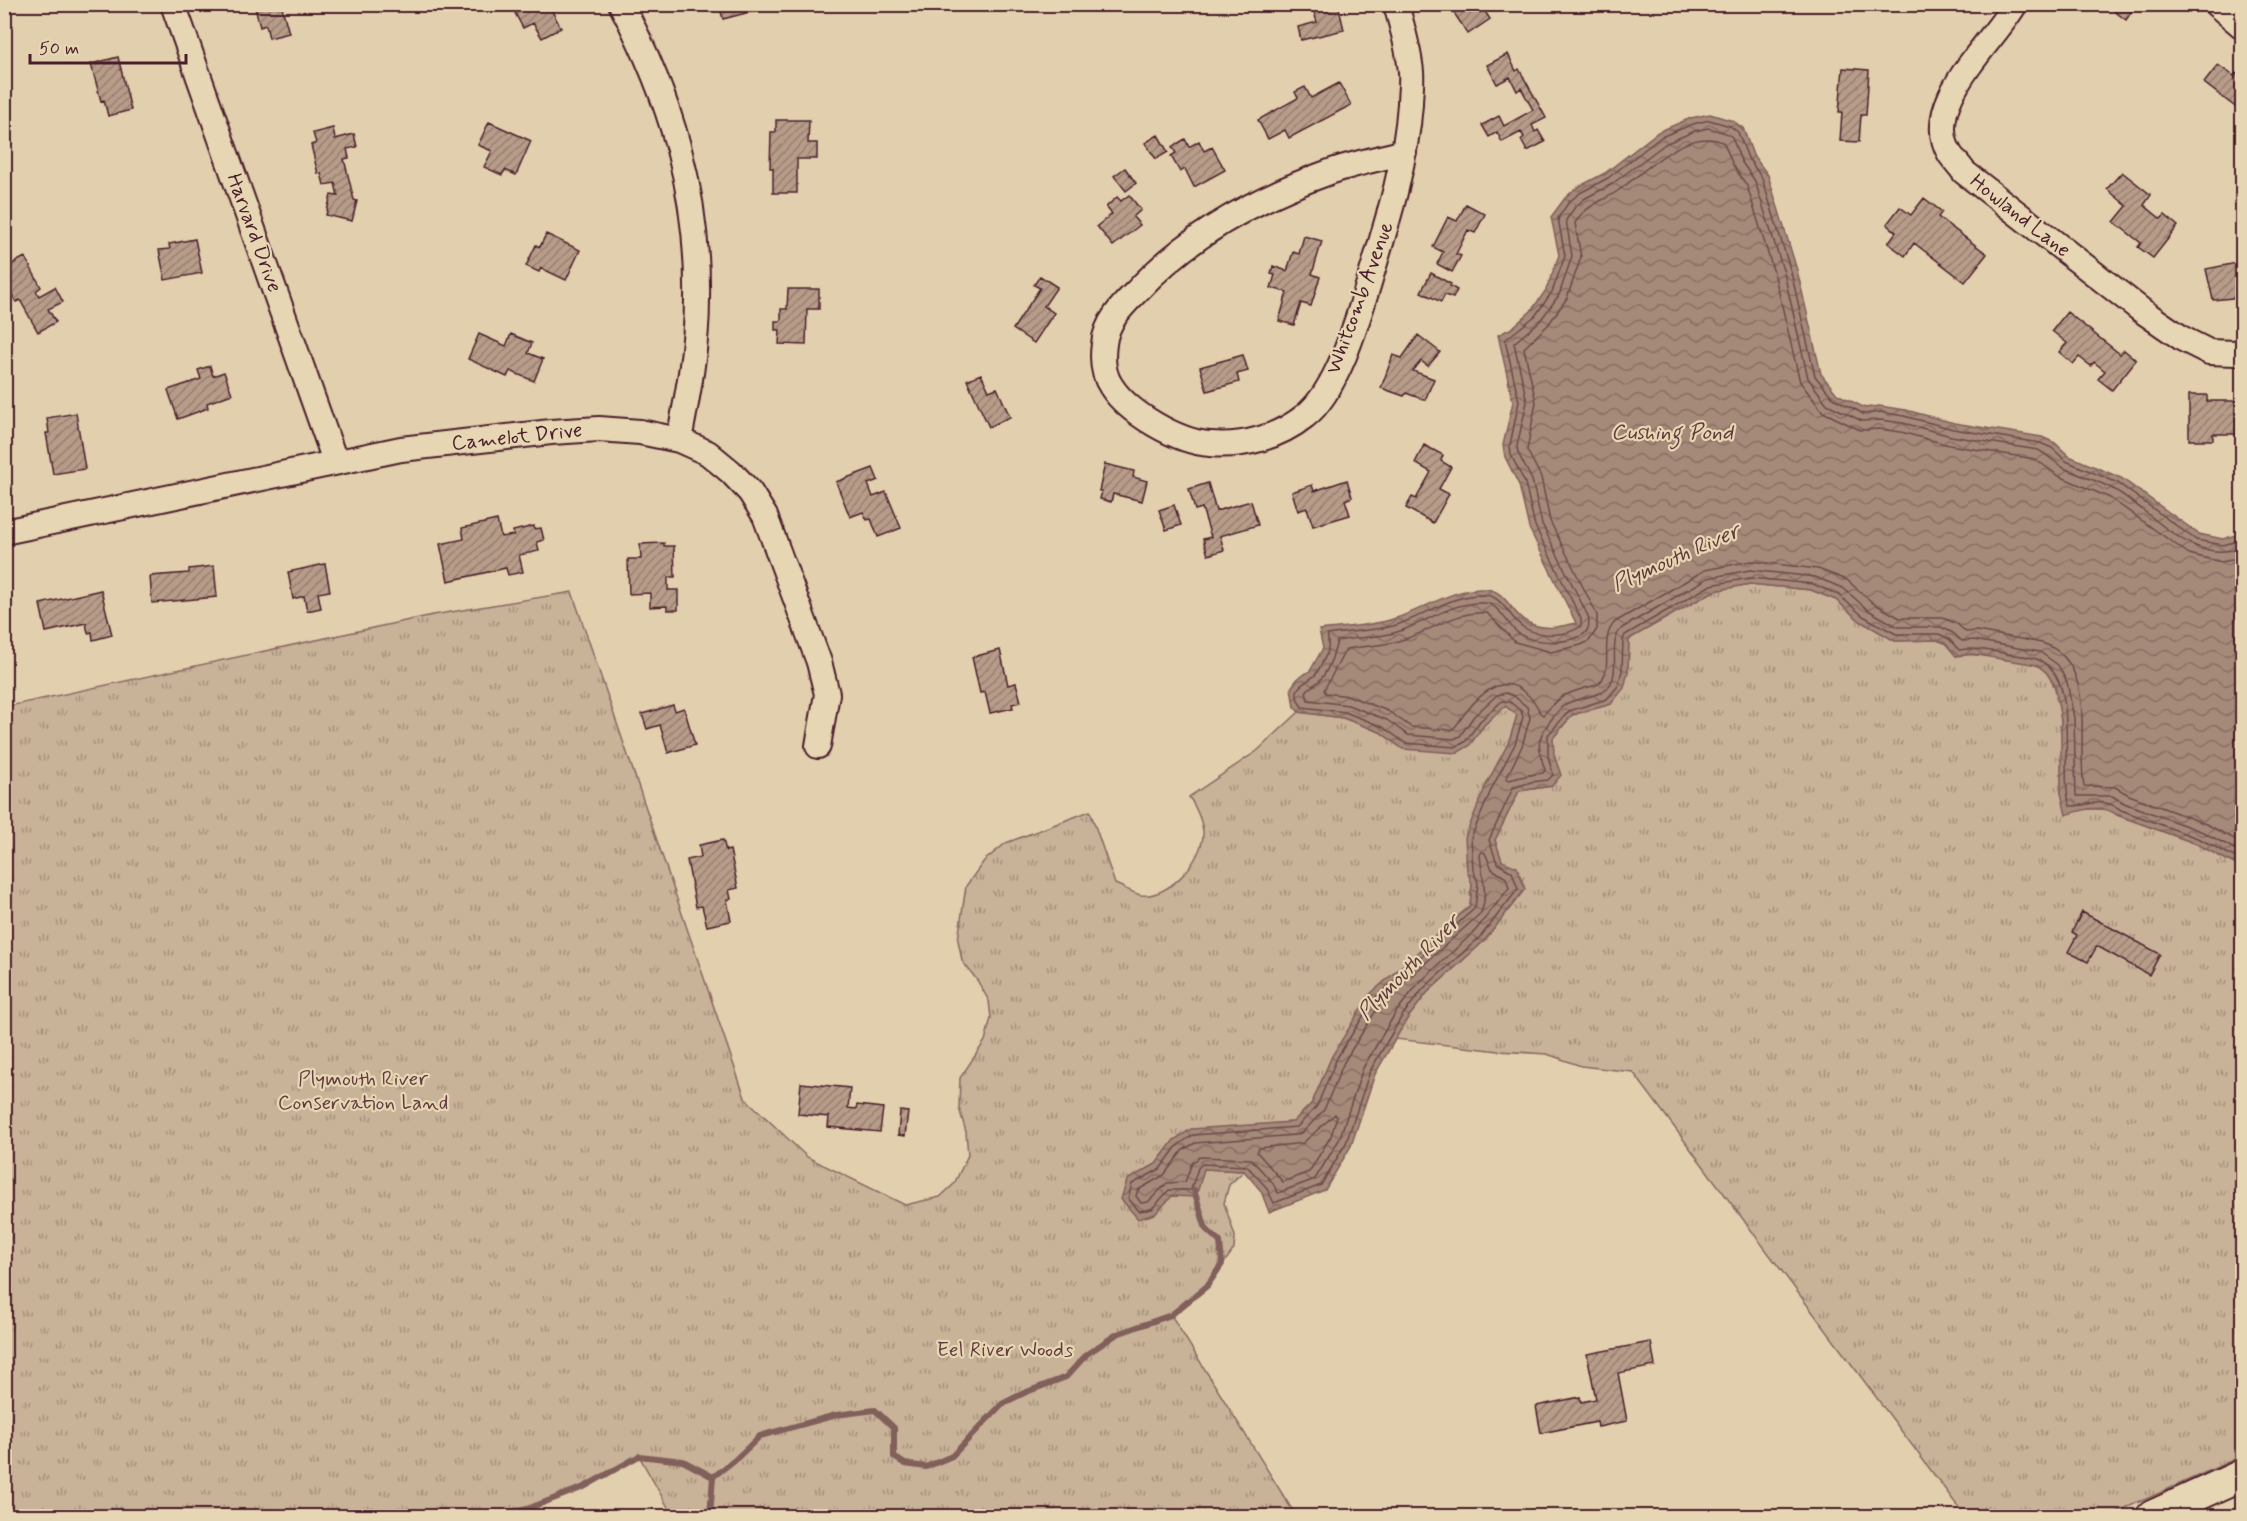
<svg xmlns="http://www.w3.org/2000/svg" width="2247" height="1521" font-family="Mynerve,sans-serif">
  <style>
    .park { fill: url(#park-tufts); stroke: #896862; stroke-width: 1.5 }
    .water { fill: url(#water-waves); stroke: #815f5a; stroke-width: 1.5 }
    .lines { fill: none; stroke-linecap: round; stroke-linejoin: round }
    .shore { stroke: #6e494a; stroke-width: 1.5 }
    .stream { stroke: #815f5a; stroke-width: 6 }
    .building { fill: url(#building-hatch); stroke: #4a1f2b; stroke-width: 1.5 }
    .minor-casing { stroke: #4a1f2b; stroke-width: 28 }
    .tertiary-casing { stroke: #4a1f2b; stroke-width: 34 }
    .minor { stroke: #e7d6b3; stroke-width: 24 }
    .tertiary { stroke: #e7d6b3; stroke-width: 30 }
    .labels { text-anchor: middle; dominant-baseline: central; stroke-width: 4.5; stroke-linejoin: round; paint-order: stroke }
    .street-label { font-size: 21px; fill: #4a1f2b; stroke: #e7d6b3 }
    .park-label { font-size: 21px; fill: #633c41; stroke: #e7d6b3 }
    .water-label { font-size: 22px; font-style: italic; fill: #613a3e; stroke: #e7d6b3 }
  </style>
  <defs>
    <pattern id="park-tufts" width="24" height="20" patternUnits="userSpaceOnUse" patternTransform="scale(1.5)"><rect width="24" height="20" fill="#c8b298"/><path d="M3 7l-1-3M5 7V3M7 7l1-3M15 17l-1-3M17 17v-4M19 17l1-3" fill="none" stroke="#a4907c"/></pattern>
    <pattern id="water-waves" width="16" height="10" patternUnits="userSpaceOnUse" patternTransform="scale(1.5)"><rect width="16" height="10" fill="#a58979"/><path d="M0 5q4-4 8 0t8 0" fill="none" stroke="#886f63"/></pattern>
    <pattern id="building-hatch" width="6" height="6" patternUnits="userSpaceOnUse" patternTransform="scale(1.5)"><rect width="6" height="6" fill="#b79d89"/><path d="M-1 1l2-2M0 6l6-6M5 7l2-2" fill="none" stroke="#977f70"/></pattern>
  </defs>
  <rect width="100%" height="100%" fill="#e1cfae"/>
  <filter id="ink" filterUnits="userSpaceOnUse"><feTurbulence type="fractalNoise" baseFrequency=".0167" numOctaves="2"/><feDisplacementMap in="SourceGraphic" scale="12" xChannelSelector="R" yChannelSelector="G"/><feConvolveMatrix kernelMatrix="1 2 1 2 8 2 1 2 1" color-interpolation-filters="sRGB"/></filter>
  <g filter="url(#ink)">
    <path class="park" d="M1750 584 1811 590 1836 600 1860 621 1895 641 1937 640 1945 643 1956 656C1974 653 1988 656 2006 660 2016 661 2029 661 2038 666 2069 681 2061 763 2061 793L2087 809H2110L2117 815 2197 844 2242 868V1456L2108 1516H1965L1633 1072 1581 1066 1547 1054 1499 1051 1395 1039 1407 1019 1427 993 1485 940 1502 861 1495 840 1519 791 1552 786 1553 738 1572 715 1611 704 1628 672 1629 639 1714 591Z
      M572 592 745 1098 807 1157 905 1205 940 1197 954 1184 968 1155 966 1132 959 1108 960 1078 985 1041 991 1018 989 1001 977 980 962 961 958 940 966 886 984 861 1006 843 1090 811 1115 884C1123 887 1133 893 1141 895 1169 899 1205 858 1203 831 1202 821 1195 805 1189 797L1257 751 1299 712 1343 718 1380 732 1403 749 1469 746 1484 725 1506 706 1517 715 1509 742 1486 785 1467 870 1472 884 1470 906 1451 922 1332 1056 1312 1103 1293 1122 1251 1126 1174 1140 1156 1164 1127 1180 1155 1214 1172 1195 1204 1169 1244 1171 1229 1185 1224 1203 1235 1236 1234 1249 1207 1286 1171 1315 1296 1516H673L639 1456C595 1481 552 1504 502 1514V1516H5L4 707 433 615Z"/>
    <path class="water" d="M1710 114 1733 121 1743 128 1753 155 1768 175 1797 270 1821 374 1837 394 1865 408 1879 406 1906 410 1954 423 2042 437 2055 443 2069 456 2121 478 2199 534 2223 539 2242 533V868L2197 844 2117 815C2102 803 2082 810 2066 815L2061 793V720L2055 686 2047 673 2037 665 1972 654 1956 656 1945 643 1937 640 1895 641 1860 621 1836 600 1811 590 1750 584 1714 591 1629 639 1628 672 1624 688 1611 704 1572 715 1553 738 1554 755 1561 775 1552 786 1519 791 1495 840 1502 861 1517 867 1525 889 1485 940 1427 993 1407 1019 1375 1074 1351 1146 1325 1190 1269 1212 1261 1191 1244 1171 1204 1169 1196 1197 1172 1196 1155 1214 1138 1219 1121 1199 1127 1180 1156 1164 1174 1140 1191 1129 1293 1122 1312 1103 1332 1056 1369 995 1470 906 1472 884 1467 870 1465 837 1486 785 1509 742 1517 715 1505 706 1484 725 1469 746 1457 753 1403 749 1380 732 1343 718 1299 712 1294 707 1291 688 1298 678 1310 671 1323 648 1319 630C1341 627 1373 626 1393 619 1424 610 1451 588 1485 589 1507 590 1510 613 1527 622 1543 631 1560 627 1576 623L1529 528 1519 485 1505 457 1503 445 1513 402 1498 335 1512 328 1531 311 1546 290 1559 255 1551 217 1565 198 1576 188 1605 173 1658 132 1691 118Z"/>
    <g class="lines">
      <path class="shore" d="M2242 540 2223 545 2196 540 2118 483 2066 461 2052 448 2040 443 1953 429 1904 416 1880 412 1864 414 1833 398 1815 376 1791 272 1762 178 1748 158 1738 132 1730 126 1709 120 1693 124 1661 137 1608 178 1580 193 1569 202 1558 218 1565 256 1552 292 1535 316 1505 340 1519 401 1510 445 1511 455 1525 483 1535 526 1581 619V626C1567 637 1538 637 1523 627 1509 618 1503 596 1485 595 1451 593 1423 618 1393 626 1372 631 1350 631 1328 635 1327 640 1330 646 1327 653 1324 659 1320 668 1316 674 1308 684 1287 685 1302 707L1345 712 1383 727 1405 743 1455 747 1465 742 1480 721 1502 701 1510 702 1521 711 1523 717 1515 744 1492 788 1471 838 1473 869 1478 883 1475 908 1374 999 1337 1058 1317 1106 1297 1127 1193 1135 1178 1145 1160 1169 1132 1184 1128 1198 1139 1211 1152 1209 1169 1190H1191L1198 1168 1202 1164 1247 1166 1266 1187 1274 1203 1321 1185 1346 1143 1370 1071 1402 1016 1423 989 1481 936 1518 889 1512 872 1497 863 1489 840 1513 788 1531 782 1548 780 1553 775 1548 756V735L1569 711 1607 699 1618 686 1622 671 1623 640 1625 635 1711 585 1750 578 1813 584 1839 595 1863 616 1896 634H1939L1949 639 1959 650C1978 647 1995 652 2014 655 2022 656 2034 657 2041 661 2082 684 2058 768 2070 806 2089 806 2103 796 2121 810L2200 839 2242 861
        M2242 548C2190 565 2156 514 2115 490 2099 481 2080 476 2064 468 2055 463 2048 455 2038 450L1951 436 1903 423 1880 420 1862 421 1827 404 1808 378 1784 273 1755 181 1741 161 1732 137 1726 133 1708 128 1695 131 1665 144 1612 184 1584 199 1575 207 1566 220 1572 256 1559 295 1540 321 1514 343 1527 402 1517 446 1518 453 1532 480 1542 524 1588 616C1590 624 1589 632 1581 636 1564 644 1533 644 1518 633 1507 625 1499 603 1484 603 1452 601 1426 623 1397 632 1378 638 1356 637 1337 641 1334 653 1330 668 1321 679 1317 685 1310 685 1306 692L1308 700 1348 705 1387 720 1408 735 1454 739 1460 736 1474 716 1497 695 1506 693 1514 696 1527 707 1530 718 1522 746 1506 779 1509 780 1529 775 1543 773 1545 770C1536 744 1537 737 1554 716 1558 711 1562 705 1568 703 1582 696 1604 698 1612 681 1619 665 1608 641 1622 628L1708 578 1750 570 1815 577 1843 588 1868 610 1898 627H1941L1953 633 1962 641 1974 640 2040 652 2058 665 2067 682 2074 718 2076 796H2112L2124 803 2203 832 2242 853
        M2242 558 2221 562 2189 554 2110 498 2059 476 2035 459 1949 445 1901 432 1879 429 1860 430 1823 412 1800 382 1775 276 1747 186 1733 165 1724 143C1689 125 1646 171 1619 190 1604 201 1585 205 1575 223L1581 257 1567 298 1548 325 1524 348 1536 402 1527 450 1541 477 1550 521 1597 615V629L1589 641 1581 645 1551 652 1515 642 1487 613C1454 610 1428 634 1398 641 1381 646 1363 646 1346 649L1324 690 1326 693 1349 696 1388 711 1411 727 1452 730C1458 725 1461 717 1467 711 1480 694 1502 674 1523 691 1531 697 1537 703 1540 713L1543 715C1562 696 1559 696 1585 688 1592 686 1598 686 1602 680 1613 662 1599 639 1615 622L1705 570 1751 561 1818 569 1847 580 1873 603 1900 618H1943L1957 624 1966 632 1977 631 2042 643C2099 662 2076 743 2084 786L2115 787 2129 795 2206 824 2242 843
        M1482 852 1485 853 1492 869 1506 878 1509 888 1475 931 1418 984 1396 1012 1363 1068 1339 1140 1315 1179 1278 1193 1272 1182 1251 1159 1200 1157 1192 1163 1185 1182 1167 1183 1148 1202 1141 1203 1136 1196 1138 1190 1164 1175 1183 1150 1195 1143 1296 1135 1303 1132 1324 1110 1344 1062 1380 1004 1481 913C1489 892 1481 874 1480 854Z
        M1335 1114 1337 1117 1331 1136 1309 1172 1283 1182 1257 1152 1259 1148 1303 1143Z"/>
      <path class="stream" d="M502 1516V1514L527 1509 584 1487 639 1456 683 1461 713 1477 736 1459 760 1436 836 1415 875 1410 894 1428V1457L905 1464 926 1467 952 1456 1002 1404 1024 1393 1066 1377 1087 1354 1117 1334 1171 1315 1207 1286 1222 1264 1220 1242 1206 1229 1194 1190
        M710 1516 713 1477"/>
    </g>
    <path class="building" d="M254 4H281L289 33 269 38 266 25 260 27Z
      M521 4H552L555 9 552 11 561 28 542 38 533 23 523 28 515 13 523 8Z
      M719 4H764L765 8 723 19Z
      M1298 4H1338L1344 30 1301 40 1298 27 1317 22 1313 9 1300 12Z
      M1448 4H1480L1490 19 1468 34Z
      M2105 4H2137L2126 20Z
      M1508 54 1516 71 1519 69 1546 118 1532 125 1535 132 1538 130 1545 142 1527 151 1521 140 1524 137 1521 132 1502 142 1497 132 1489 137 1482 125 1499 116 1504 126 1533 110 1521 88 1517 91 1510 77 1497 84 1487 65Z
      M118 57 131 110 108 116 104 100 101 101 91 64Z
      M2218 65 2234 76 2236 73 2242 78V112L2204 83Z
      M1843 68 1869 70 1866 115H1861L1859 142 1840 141 1842 112H1839Z
      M1339 83 1351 105 1289 138 1285 130 1268 139 1258 120 1298 98 1295 92 1305 87 1311 98Z
      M776 120H809L808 143H817V159H797V193H773V168H770L771 132H776Z
      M489 122 531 141 516 175 505 170 502 175 484 167 492 151 478 145Z
      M333 128 335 139 354 134 357 147 347 149 349 158 344 159 354 200 357 201 352 221 326 215 331 195 338 196 335 183 324 185 321 173 318 174 311 145 316 143 313 133Z
      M1158 135 1168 152 1156 159 1145 143Z
      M1185 139 1189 147 1199 141 1204 151 1212 147 1225 170 1194 187 1185 169 1180 172 1171 156 1176 153 1172 147Z
      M1125 168 1136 183 1126 191 1114 176Z
      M2122 172 2151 195 2144 205 2161 219 2165 215 2178 226 2153 258 2138 247 2141 243 2114 222 2127 206 2107 189Z
      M1129 195 1141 210 1133 217 1140 225 1113 246 1097 226 1112 214 1106 207 1117 197 1121 201Z
      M1924 198 1942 212 1938 217 1987 254 1965 282 1914 243 1905 256 1888 243 1896 232 1887 224 1900 207 1911 215Z
      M1466 204 1485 214 1475 233 1468 230 1456 254 1461 256 1452 272 1437 264 1443 252 1433 247 1448 217 1457 221Z
      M546 234 580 250 566 280 541 268 539 272 526 266 536 245 540 247Z
      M1304 236 1322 241 1312 274 1320 277 1311 306 1301 303 1294 325 1279 321 1287 292 1271 288 1275 275 1271 274 1273 266 1287 271 1293 252 1299 254Z
      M195 239 202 273 165 280 159 250 170 249 169 244Z
      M2242 250V297L2213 300 2206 269 2237 263 2235 252Z
      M25 257 41 287 36 291 39 296 55 287 63 302 48 309 56 322 38 332 20 300 16 302 4 280V268Z
      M1431 273 1451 284 1450 286 1457 290 1453 298 1445 295 1441 302 1421 292Z
      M1040 276 1057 287 1044 306 1054 313 1034 343 1013 329 1040 288 1034 285Z
      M788 289H819V309H807L806 345 779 344 780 330H775V321H781V309H787Z
      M2067 312 2120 354 2124 350 2136 360 2112 390 2098 379 2105 371 2094 362 2091 366 2079 357 2073 364 2059 352 2067 343 2052 331Z
      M479 334 506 346 511 334 532 343 528 353 543 359 534 381 510 371 507 377 468 359Z
      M1418 335 1440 352 1428 366 1421 361 1413 371 1434 379 1425 400 1406 393 1404 396 1381 388 1393 355 1402 358Z
      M1243 355 1248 371 1237 374 1239 382 1207 391 1200 367Z
      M210 366 213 376 224 372 232 394 207 403 208 408 178 419 168 390 201 379 198 370Z
      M981 374 989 391 997 388 1010 417 989 427 967 380Z
      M2189 395H2207V401H2242V420H2237V434H2213V440H2189Z
      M76 413 85 469 53 474 46 433H49L47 418Z
      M1424 445 1443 455 1441 461 1451 467 1439 489 1449 494 1433 523 1406 508 1412 497 1416 499 1431 472 1415 463Z
      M1105 464 1134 471 1133 477 1147 481 1142 501 1113 494 1111 502 1100 499 1102 491H1099Z
      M873 468 878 480 868 484 873 497 886 492 901 528 878 537 871 519 867 520 863 512 850 517 836 482Z
      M1347 480 1352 497 1345 500 1350 515 1313 526 1307 508 1298 511 1292 492 1312 485 1314 491Z
      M1208 483 1216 511 1251 501 1258 525 1220 536 1224 550 1208 555 1203 539 1211 537 1202 508 1195 510 1189 489Z
      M1174 505 1181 525 1166 530 1159 510Z
      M497 520 501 537 514 535 513 531 534 526V529L541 528 544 540 537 542 539 551 519 555 523 572 508 575 506 568 448 581 440 544 464 539 462 528Z
      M664 543V546H674L675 577H668V590H678V610H667V606L650 607V593L629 594 628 559H641L640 544Z
      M325 564 330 591 318 593 321 608 307 611 304 596 293 599 288 572Z
      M214 566 217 597 152 603 150 576 189 573V569Z
      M101 590 112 635 93 640 92 632 88 633 86 623 46 632 40 604Z
      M1000 650 1008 685 1016 683 1021 702 1012 704 1013 708 990 713 985 692 980 693 972 657Z
      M673 705 675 711 684 708 695 745 668 753 660 725 647 729 642 714Z
      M723 840 726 851 730 850 738 888 729 890 731 899 727 900 731 921 707 926 702 906 696 907 687 860 701 857 699 845Z
      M2082 912 2160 954 2149 975 2097 946 2088 962 2068 952 2077 935 2072 932Z
      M801 1083 850 1088 848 1108 856 1109 857 1105 883 1108 880 1132 828 1127 829 1117 798 1114Z
      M900 1111 908 1112 905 1136 898 1135Z
      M1651 1342 1655 1366 1618 1373 1627 1421 1598 1427 1597 1422 1541 1433 1536 1406 1580 1397 1581 1402 1596 1399 1587 1354Z"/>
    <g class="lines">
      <g class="minor-casing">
        <path id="minor" d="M173 4 335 461
          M621 4C671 99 699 193 697 300 697 347 688 394 679 440
          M1396 4C1402 27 1409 49 1411 72 1412 83 1410 94 1410 104 1406 160 1390 213 1374 266 1361 308 1340 389 1305 416 1279 437 1243 447 1210 444 1178 442 1128 413 1111 386 1103 374 1102 358 1104 344 1106 322 1122 306 1137 291 1188 236 1257 198 1327 173 1351 164 1379 159 1404 152
          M2015 4C1992 44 1920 104 1950 154 1954 160 1960 166 1964 172L2141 310 2183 339 2209 352 2235 353 2242 351
          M2216 4 2242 26
          M4 532 401 449 551 432 599 429 640 432 679 440 708 453 731 472 750 492 765 516 819 662 827 694 818 746"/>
      </g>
      <g class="tertiary-casing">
        <path id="tertiary" d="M2152 1516 2242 1475"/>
      </g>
      <use href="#minor" class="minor"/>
      <use href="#tertiary" class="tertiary"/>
    </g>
  </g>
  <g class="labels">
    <g class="street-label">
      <text transform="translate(2020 216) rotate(38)">Howland Lane</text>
      <text transform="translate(254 233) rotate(70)">Harvard Drive</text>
      <text transform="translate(1360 298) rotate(-70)">Whitcomb Avenue</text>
      <text transform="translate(517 437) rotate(-6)">Camelot Drive</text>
    </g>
    <g class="park-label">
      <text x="363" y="1079">Plymouth River<tspan x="363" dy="24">Conservation Land</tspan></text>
      <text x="1005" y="1350">Eel River Woods</text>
    </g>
    <g class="water-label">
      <text x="1672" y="433">Cushing Pond</text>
      <text transform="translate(1676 558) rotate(-24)">Plymouth River</text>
      <text transform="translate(1409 968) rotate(-46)">Plymouth River</text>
    </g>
  </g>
  <rect width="2247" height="1521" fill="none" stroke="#e7d6b3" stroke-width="24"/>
  <rect x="12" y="12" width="2223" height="1497" fill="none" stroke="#4a1f2b" stroke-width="2" filter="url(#ink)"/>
  <path d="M30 54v9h156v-9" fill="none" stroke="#4a1f2b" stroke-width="3"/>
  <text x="39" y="54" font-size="18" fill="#4a1f2b" stroke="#e7d6b3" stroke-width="4.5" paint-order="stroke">50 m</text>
</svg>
